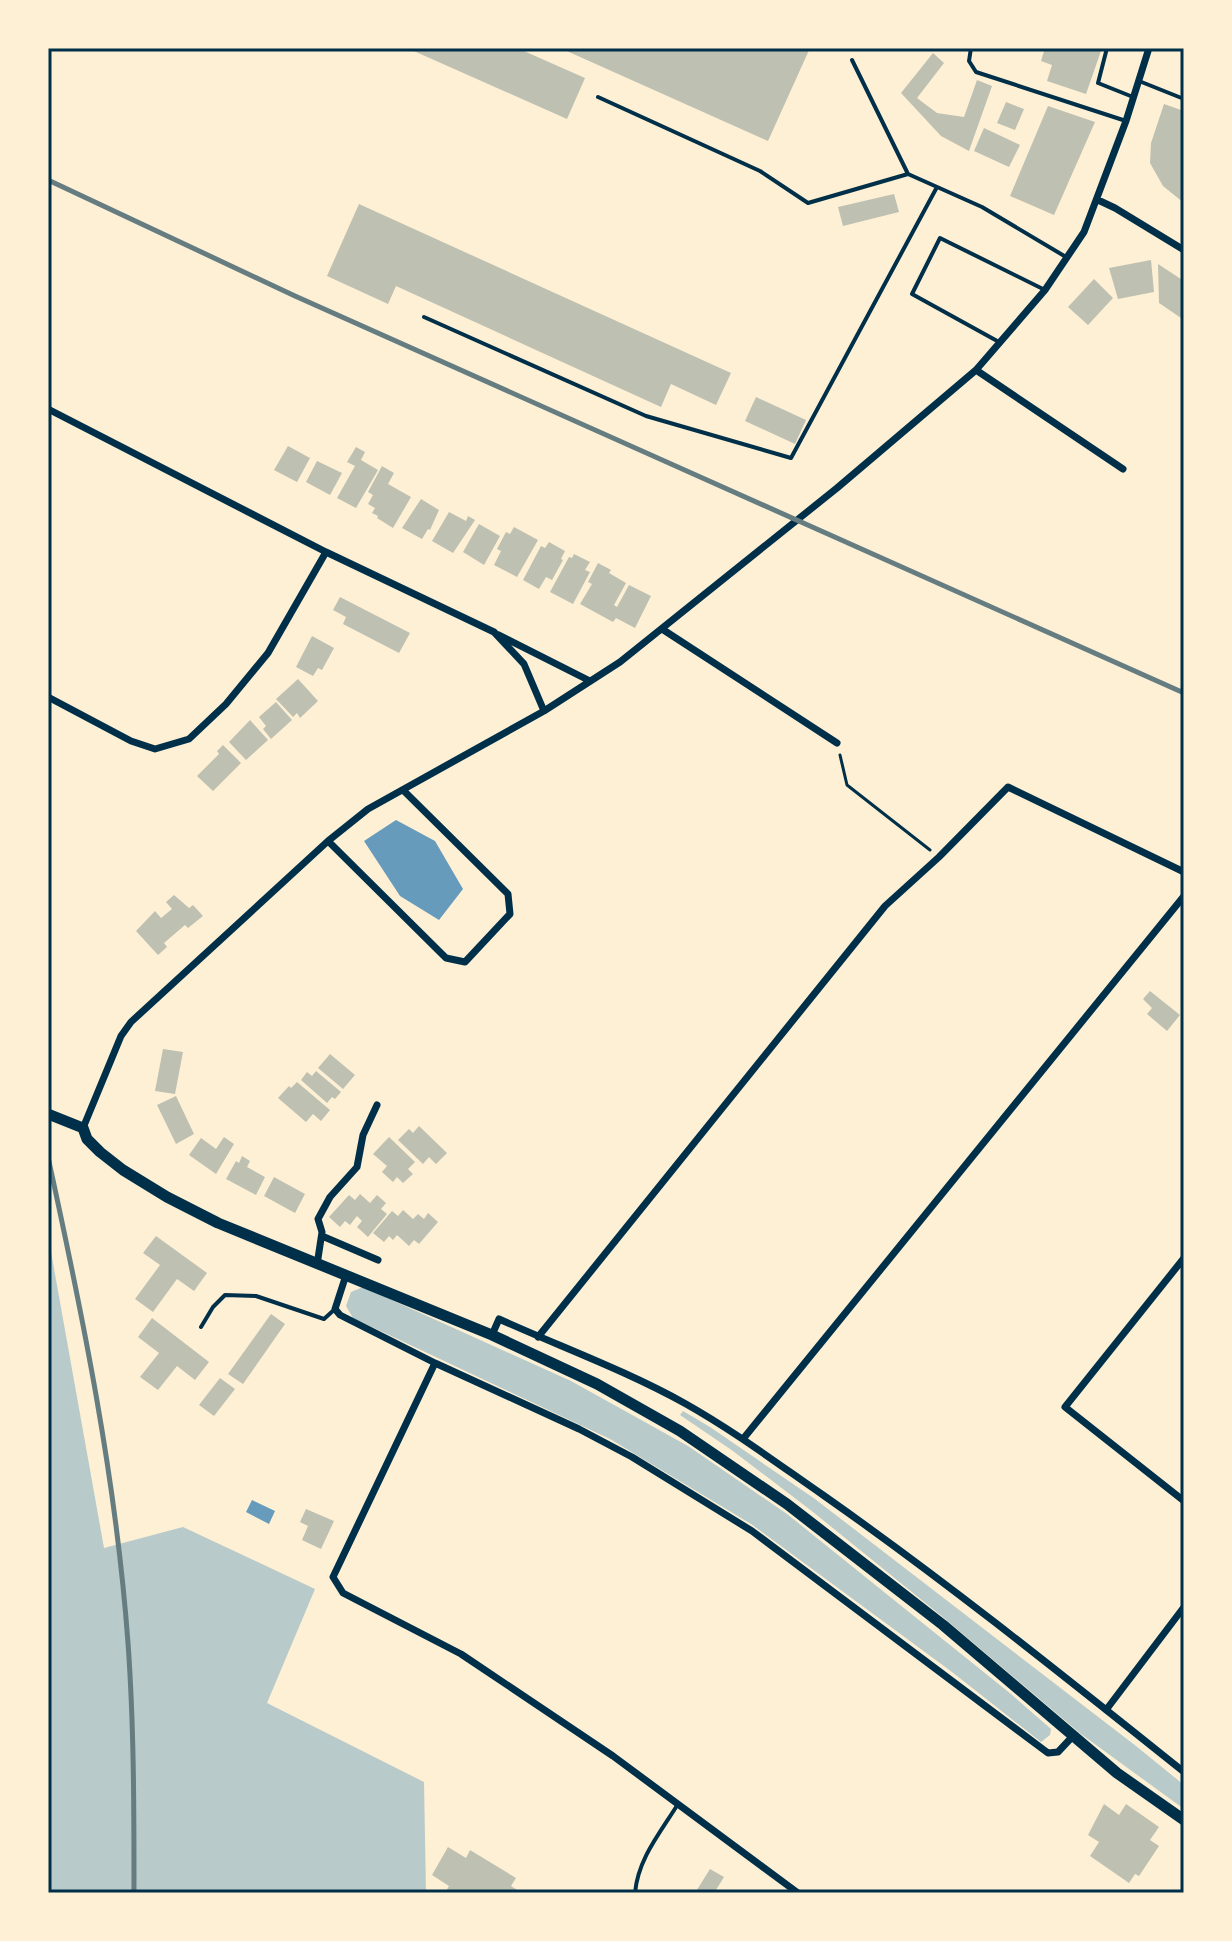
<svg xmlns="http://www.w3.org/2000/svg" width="1232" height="1941" font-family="'Sofia Sans Condensed',sans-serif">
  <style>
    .green { fill: #b9caca }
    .water { fill: #669bbc }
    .building { fill: #bec0b2 }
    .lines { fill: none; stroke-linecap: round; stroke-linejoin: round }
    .path { stroke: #003049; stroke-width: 3 }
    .service { stroke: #003049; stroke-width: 4 }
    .minor { stroke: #003049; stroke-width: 7 }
    .secondary { stroke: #003049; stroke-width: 11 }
    .rail { stroke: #657d81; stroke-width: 5 }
    .neatline { fill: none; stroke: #003049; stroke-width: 3 }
  </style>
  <rect width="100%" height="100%" fill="#fdf0d5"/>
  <path class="green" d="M48 1235 104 1548 183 1527 315 1589 267 1703 424 1782 426 1893H48Z
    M363 1287 571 1381 688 1446 787 1514 1011 1694 1051 1729 1050 1735 1041 1742 952 1672 751 1524 610 1439 353 1318 346 1306 351 1292Z
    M683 1411 710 1427 815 1499 1136 1746 1184 1785V1809L1081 1734 944 1618 813 1512 733 1451 680 1415Z"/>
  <path class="water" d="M396 820 435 841 463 889 439 920 400 896 364 841Z
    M252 1500 275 1511 269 1524 246 1512Z"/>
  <path class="building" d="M407 48H517L585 78 567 119Z
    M560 48H810L768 141Z
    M1045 48H1102L1086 94 1047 81 1052 65 1041 61Z
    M933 53 944 63 917 98 937 113 964 117 977 80 992 86 969 151 941 136 901 93Z
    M1006 102 1024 109 1015 130 997 123Z
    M1164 104 1184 111V203L1163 186 1150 163 1151 143Z
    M1048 106 1095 122 1054 215 1010 196Z
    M984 128 1020 145 1009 167 974 151Z
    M894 194 899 212 843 226 838 207Z
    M359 204 731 373 716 405 671 384 661 407 396 286 388 304 327 276Z
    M1151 260 1154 292 1118 299 1109 268Z
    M1158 264 1184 281V320L1159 303Z
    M1094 279 1113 298 1088 325 1068 307Z
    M756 397 806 420 795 444 745 421Z
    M288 446 310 458 297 482 274 470Z
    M356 447 365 452 361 460 378 470 356 508 337 498 355 466 347 462Z
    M317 461 342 473 330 495 306 482Z
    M382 466 394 473 388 484 411 497 393 528 377 518 378 516 372 513 375 508 368 504 373 495 368 492Z
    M421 499 439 510 430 530 428 529 422 539 402 528Z
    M449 512 466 521 468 516 475 520 453 553 432 541Z
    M479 524 500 536 484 565 463 552Z
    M514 527 538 540 517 577 494 565 501 551 497 549 506 532 510 534Z
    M549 542 565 551 561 559 563 560 552 580 546 577 539 589 523 580 541 546 545 548Z
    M574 554 590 562 585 570 590 572 573 604 550 592 569 557 572 558Z
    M598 563 611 570 609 573 626 583 614 605 617 607 629 585 651 596 635 628 616 618 613 622 580 604 592 584 588 582Z
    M340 597 410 633 399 653 343 624 346 617 333 610Z
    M312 636 334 648 322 670 318 668 313 676 296 667Z
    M298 679 318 701 300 718 297 713 293 717 276 699Z
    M276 702 292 720 271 739 263 729 266 726 259 717Z
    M250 720 268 740 246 760 229 742Z
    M223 745 241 763 213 791 197 776 219 754 217 751Z
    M174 895 189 908 193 905 203 916 188 928 185 925 164 943 167 947 158 955 136 931 155 911 161 918 172 909 166 902Z
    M1150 991 1180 1015 1167 1031 1147 1014 1152 1008 1143 999Z
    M163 1049 183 1052 175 1094 155 1091Z
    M330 1054 355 1075 343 1089 318 1068Z
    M316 1071 341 1092 335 1099 332 1097 327 1103 301 1080 307 1072 312 1076Z
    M297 1082 330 1110 321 1121 313 1114 306 1122 278 1098 289 1086 291 1088Z
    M176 1096 194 1134 176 1144 157 1105Z
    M419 1126 447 1153 436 1164 429 1157 423 1164 398 1140 409 1129 413 1133Z
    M224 1137 234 1144 216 1174 189 1155 201 1138 216 1149Z
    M389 1137 415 1162 408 1169 413 1174 403 1183 397 1177 393 1182 382 1172 387 1166 373 1154Z
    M242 1156 250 1161 247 1167 265 1177 256 1195 226 1179 236 1161 239 1163Z
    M274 1177 305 1194 295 1213 264 1196Z
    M360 1194 370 1203 377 1195 386 1203 381 1209 387 1214 368 1237 357 1227 362 1221 357 1216 350 1225 345 1221 340 1227 329 1217 349 1195 355 1200Z
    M403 1210 413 1219 418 1214 424 1219 428 1213 438 1222 419 1244 414 1240 409 1246 397 1235 393 1240 389 1236 384 1242 373 1233 392 1211 398 1216Z
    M156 1236 207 1273 194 1291 177 1279 153 1312 135 1299 160 1265 143 1253Z
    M271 1314 285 1324 243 1384 228 1374Z
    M152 1318 209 1362 195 1380 177 1366 158 1390 140 1377 159 1353 138 1337Z
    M220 1378 235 1389 214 1416 199 1405Z
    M306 1509 334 1521 321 1549 302 1540 308 1526 300 1522Z
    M1104 1804 1119 1815 1126 1804 1159 1827 1150 1840 1159 1846 1139 1876 1135 1874 1129 1883 1090 1856 1099 1842 1088 1835Z
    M448 1847 466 1858 470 1850 516 1878 511 1886 522 1893H445L449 1886 432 1875Z
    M710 1869 724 1877 716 1890 721 1893H695Z"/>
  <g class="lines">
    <path class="path" d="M840 755 847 785 930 850"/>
    <path class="service" d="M971 48 969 61 976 72 1126 121
      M1107 48 1098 83 1133 97
      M852 60 908 174 982 207 1066 257
      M1139 81 1184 99
      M598 97 760 171 808 203 908 174
      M424 317 646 416 791 458 937 187
      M999 342 912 294 940 238 1045 290
      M201 1327 213 1307 225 1295 256 1296 324 1319 335 1309
      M635 1893C638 1859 660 1833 678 1804"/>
    <path class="minor" d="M1098 200 1115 208 1184 250
      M976 370 1123 469
      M48 409 326 552 494 632 524 664 544 711
      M662 629 837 743
      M499 635 590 681
      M48 697 131 741 155 749 189 739 226 704 268 653 326 552
      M328 841 446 958 465 962 510 914 508 894 403 790
      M83 1128 121 1036 131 1022 328 841 368 809 544 711 620 662 837 488 976 370 1045 290 1084 232 1126 121 1149 48
      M322 1236 378 1260
      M1184 1258 1065 1407 1184 1501
      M317 1265 322 1232 318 1219 330 1197 357 1167 363 1135 377 1105
      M346 1275 335 1309 340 1315 435 1363 579 1429 632 1457 752 1531 1048 1753 1058 1752 1073 1736
      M492 1335 499 1319C561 1347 627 1371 686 1404 734 1431 778 1464 823 1495 947 1582 1065 1677 1184 1772
      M538 1337 885 906 939 857 1008 787 1184 872
      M435 1363 333 1577 343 1593 461 1654 613 1756 798 1893
      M743 1439 1184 896
      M1106 1710 1184 1607"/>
    <path class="secondary" d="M48 1114 83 1128 87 1139 100 1152 123 1170 167 1197 218 1223 492 1335 597 1384 680 1431 787 1504 943 1625 1117 1773 1184 1820"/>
    <path class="rail" d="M48 180 295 296 1184 693
      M48 1157C83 1317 116 1479 128 1643 134 1726 134 1810 134 1893"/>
  </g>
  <rect width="1232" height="1941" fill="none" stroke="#fdf0d5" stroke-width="100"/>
  <rect x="50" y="50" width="1132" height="1841" class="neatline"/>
</svg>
